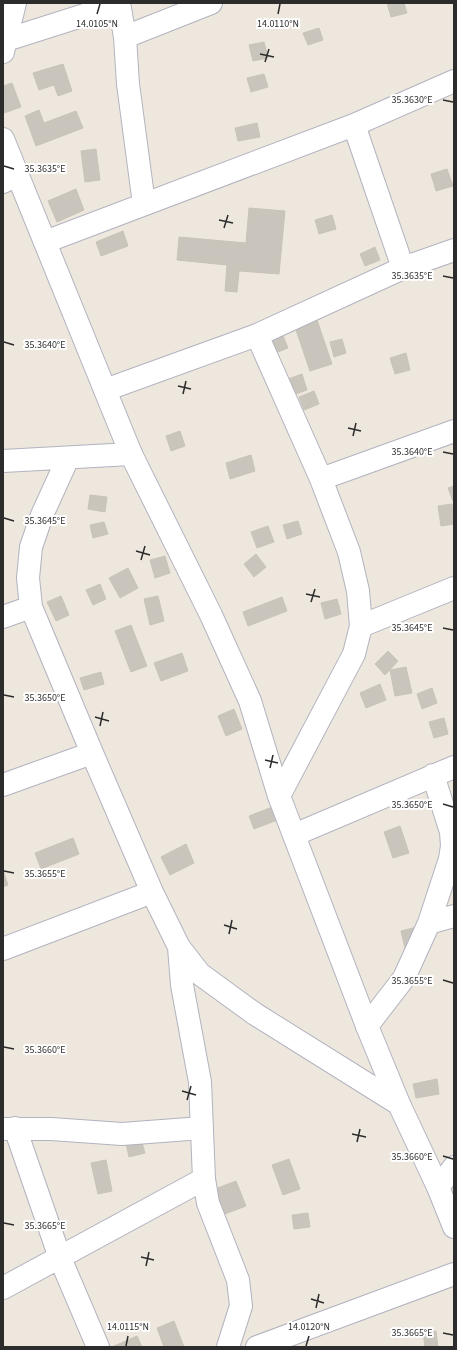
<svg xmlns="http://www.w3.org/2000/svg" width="457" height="1350" font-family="'Source Sans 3',sans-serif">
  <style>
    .building { fill: #c9c5bc; stroke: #c9c4b7 }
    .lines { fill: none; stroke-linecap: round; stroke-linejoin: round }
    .minor-casing { stroke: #b2b3bf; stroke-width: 24 }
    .tertiary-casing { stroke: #b2b3bf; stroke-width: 24 }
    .minor { stroke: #fff; stroke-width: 22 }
    .tertiary { stroke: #fff; stroke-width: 22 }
    .ticks { fill: none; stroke: #2c2c2c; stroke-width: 1.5 }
    .ticks-label { font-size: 10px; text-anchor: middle; fill: #2c2c2c; stroke: #fff; stroke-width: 4; stroke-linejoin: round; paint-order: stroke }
  </style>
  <rect width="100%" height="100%" fill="#ede7de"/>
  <path class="building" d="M387 3H404L407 13 391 17Z
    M319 28 323 40 308 45 303 33Z
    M264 42 268 58 253 61 249 45Z
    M63 64 72 91 58 96 54 85 39 90 33 73Z
    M264 74 268 87 251 92 247 78Z
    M12 83 21 107 4 113 3 110V86Z
    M39 110 44 123 76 111 83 128 36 146 25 116Z
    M257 123 260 137 238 141 235 128Z
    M96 149 100 180 85 182 81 151Z
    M447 169 453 186 436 191 431 174Z
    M76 189 84 210 57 222 48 201Z
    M249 208 285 211 279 274 239 271 237 292 225 291 227 265 177 260 179 237 246 243Z
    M332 215 336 229 319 234 315 220Z
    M123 231 128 246 101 256 96 242Z
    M375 247 380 260 365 266 360 254Z
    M317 320 332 364 310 371 295 327Z
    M282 333 288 348 273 354 267 339Z
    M342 339 346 353 334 357 330 342Z
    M406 353 410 370 395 374 390 358Z
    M302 374 307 390 293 395 288 379Z
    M314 391 319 404 304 410 299 397Z
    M180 431 185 446 171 451 166 436Z
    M251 455 255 471 230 479 226 463Z
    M454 486V501H453L448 488Z
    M90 495 107 497 105 512 88 509Z
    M452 504 454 524 441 526 438 506Z
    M298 521 302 534 287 539 283 525Z
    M104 522 108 534 93 538 90 525Z
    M268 526 274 542 257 548 251 532Z
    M256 554 266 567 254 577 244 564Z
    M165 556 170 573 155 578 150 560Z
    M128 568 138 588 120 598 109 578Z
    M100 584 106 599 93 605 86 590Z
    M61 596 69 615 56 621 47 602Z
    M158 596 164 621 150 625 144 599Z
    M282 597 287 611 248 626 243 612Z
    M337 599 341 614 325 619 321 603Z
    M131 625 147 666 131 672 115 631Z
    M388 651 398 661 385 675 375 664Z
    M182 653 188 671 161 681 154 663Z
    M406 667 412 693 395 696 390 670Z
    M101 672 104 684 84 690 80 678Z
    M380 684 386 700 366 708 360 693Z
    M432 688 437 703 422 709 417 694Z
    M234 709 242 729 226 736 218 716Z
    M444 718 448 734 434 738 429 722Z
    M275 806 280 819 254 829 249 816Z
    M400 826 409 853 393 858 384 832Z
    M73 838 79 854 41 869 35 853Z
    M186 844 194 863 170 875 161 857Z
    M3 870 8 885 3 887Z
    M417 927 422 944 405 948 401 931Z
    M437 1079 439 1094 416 1098 413 1084Z
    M141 1139 145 1153 129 1157 126 1143Z
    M289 1159 300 1189 283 1195 272 1165Z
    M106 1160 112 1191 98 1194 91 1163Z
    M236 1181 246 1206 225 1214 215 1189Z
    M308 1213 310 1227 294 1229 292 1215Z
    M174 1321 184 1347H164L157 1328Z
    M436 1331 438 1347H425L423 1332Z
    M137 1336 142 1347H112Z"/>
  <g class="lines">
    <g class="minor-casing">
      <path id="minor" d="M119 3 125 37 128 84 144 204
        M125 37 211 3
        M6 40 119 4
        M3 52 15 3
        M354 125 403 268
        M3 182 17 175
        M45 242 354 125 454 81
        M257 335 321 479 349 552 358 591 361 626 354 654 279 796
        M105 390 257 335 403 268 454 250
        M68 458 42 515 31 547 28 578 31 607 92 753 152 892 179 947 200 974 255 1014 399 1104
        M3 461 131 454
        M321 479 454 431
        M3 617 31 607
        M361 626 454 588
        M3 785 92 753
        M294 835 454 767
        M429 923 454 916
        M179 947 182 985 200 1082 204 1179 208 1203 238 1280 241 1306 228 1347
        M3 949 152 892
        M367 1026 404 978 429 923 450 859 452 846 451 832 433 775
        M15 1128 60 1258 98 1347
        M3 1129H51L122 1134 202 1128
        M438 1187 454 1167
        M3 1288 204 1179
        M257 1347 454 1274"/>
    </g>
    <g class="tertiary-casing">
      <path id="tertiary" d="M3 139 131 454 211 615 250 701 279 796 367 1026 399 1104 438 1187 454 1227"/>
    </g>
    <use href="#minor" class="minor"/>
    <use href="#tertiary" class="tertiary"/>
  </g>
  <path class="ticks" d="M97 14 100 4M278 14 280 4M260 54 274 57M265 62 269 49M443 100 453 102M4 166 14 169M219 220 233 223M224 228 228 215M443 276 453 278M4 342 14 345M178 386 191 389M183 394 186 381M348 428 361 431M353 436 356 423M443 452 453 454M4 518 14 521M136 551 150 555M141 560 145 546M306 594 320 597M311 602 315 589M443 628 453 630M4 695 14 697M95 717 109 721M100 726 103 712M265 760 278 763M270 768 273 755M443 804 453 807M4 871 14 873M224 925 237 929M229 934 232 920M443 980 453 983M4 1047 14 1049M182 1091 196 1095M187 1100 191 1086M352 1134 366 1137M357 1142 360 1129M443 1156 453 1159M4 1223 14 1225M141 1257 154 1260M146 1266 149 1252M311 1299 324 1303M316 1308 319 1294M443 1333 453 1335M126 1346 128 1336M306 1346 309 1336"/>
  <g class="ticks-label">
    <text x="278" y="27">14.0110°N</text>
    <text x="97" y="27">14.0105°N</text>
    <text x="412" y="103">35.3630°E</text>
    <text x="45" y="172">35.3635°E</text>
    <text x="412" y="279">35.3635°E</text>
    <text x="45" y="348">35.3640°E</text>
    <text x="412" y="455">35.3640°E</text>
    <text x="45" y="524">35.3645°E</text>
    <text x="412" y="631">35.3645°E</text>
    <text x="45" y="701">35.3650°E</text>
    <text x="412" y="808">35.3650°E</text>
    <text x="45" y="877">35.3655°E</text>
    <text x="412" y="984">35.3655°E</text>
    <text x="45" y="1053">35.3660°E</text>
    <text x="412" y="1160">35.3660°E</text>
    <text x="45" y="1229">35.3665°E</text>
    <text x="128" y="1330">14.0115°N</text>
    <text x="309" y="1330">14.0120°N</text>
    <text x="412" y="1336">35.3665°E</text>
  </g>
  <rect width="457" height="1350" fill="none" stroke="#2c2c2c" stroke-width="8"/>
</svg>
